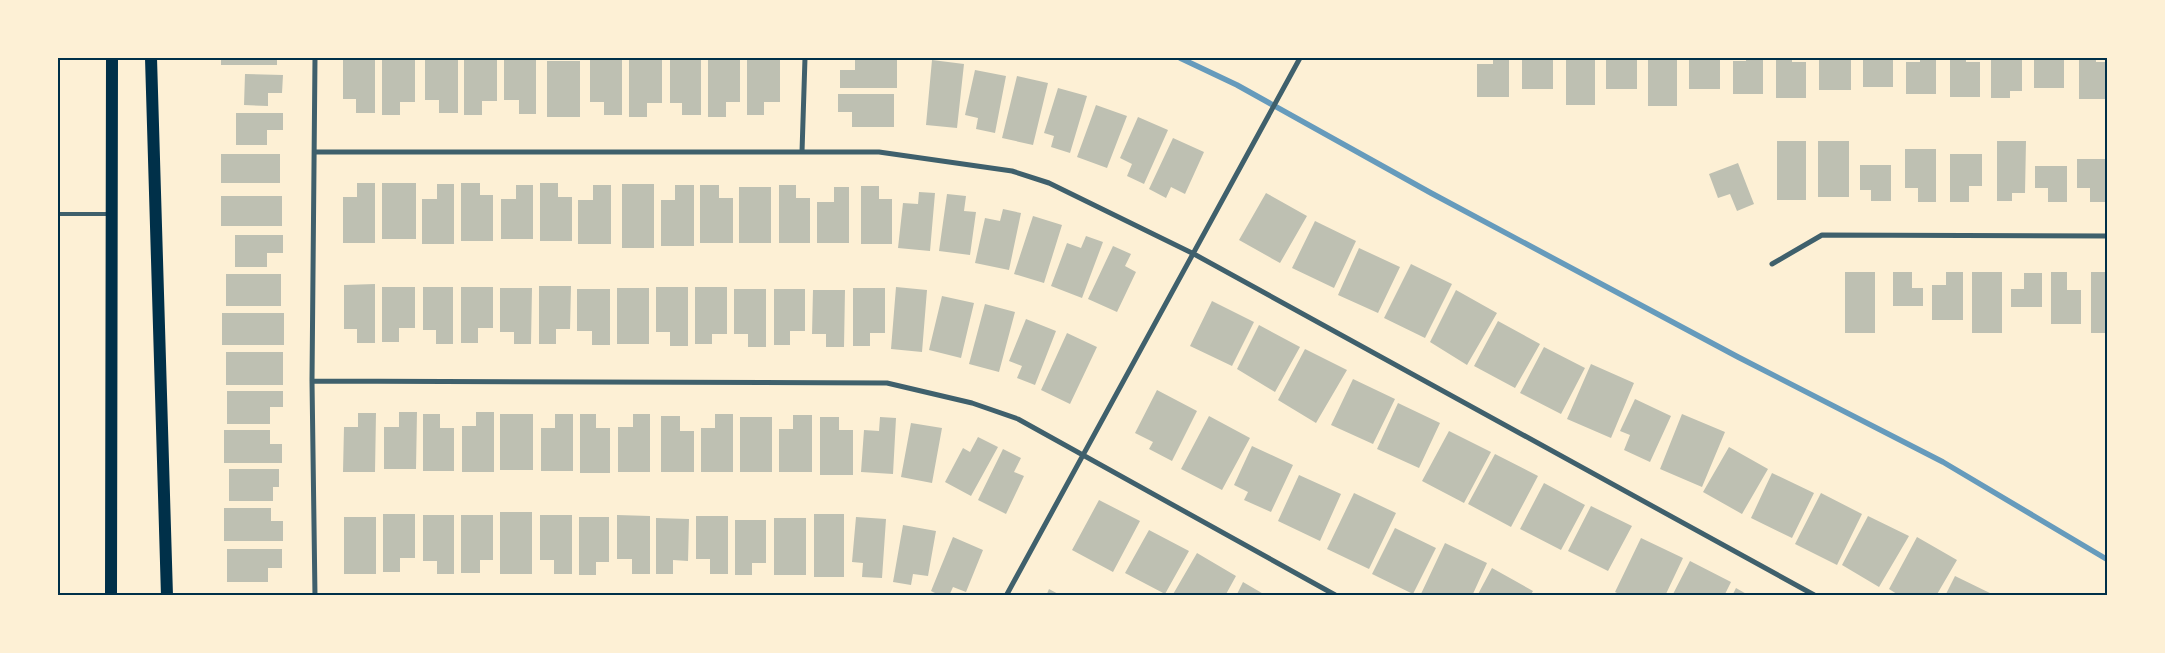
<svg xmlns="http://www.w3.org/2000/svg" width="2165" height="653" font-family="'Titillium Web',sans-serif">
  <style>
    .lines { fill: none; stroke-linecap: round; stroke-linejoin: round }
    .stream { stroke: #669bbc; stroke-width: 5.5 }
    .building { fill: #bec0b2 }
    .service { stroke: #3f606c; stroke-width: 4 }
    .minor { stroke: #3f606c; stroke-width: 5 }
    .primary { stroke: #003049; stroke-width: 12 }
    .neatline { fill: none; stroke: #003049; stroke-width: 2 }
  </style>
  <rect width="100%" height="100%" fill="#fdf0d5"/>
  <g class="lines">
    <path class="stream" d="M1180 58 1237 85 1431 193 1738 357 1943 462 2108 560"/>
  </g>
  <path class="building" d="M221 58H277V65H221Z
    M343 58H375V113H356V99H343Z
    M425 58H458V113H439V100H425Z
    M504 58H536V114H519V100H504Z
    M590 58H622V115H604V102H590Z
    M670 58H701V115H682V103H670Z
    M747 58H780V102H764V115H747Z
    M855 58H897V88H840V70H855Z
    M1493 58H1509V97H1477V64H1493Z
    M1522 58 1553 59V89H1522Z
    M1566 58H1595V105H1566Z
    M1606 58H1637V89H1606Z
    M1648 58H1677V106H1648Z
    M1704 58H1720V89H1689V59H1704Z
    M1746 58H1763V94H1733V61H1746Z
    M1776 58H1792V62H1806V98H1776Z
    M1819 58 1851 60V90H1819Z
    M1876 58H1893V87H1863V59H1876Z
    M1920 58H1936V94H1906V62H1920Z
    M1950 58H1966V62H1980V97H1950Z
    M1991 58H2022V91H2010V98H1991Z
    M2049 58H2064V88H2034V60H2049Z
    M2079 58H2096V62H2108V99H2079Z
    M382 59H415V102H400V115H382Z
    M464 59H497V101H482V115H464Z
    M629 59H662V103H647V117H629Z
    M708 60H740V102H726V117H708Z
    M932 60 964 64 957 128 926 125Z
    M547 61H580V117H547Z
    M975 70 1006 76 995 133 976 129 978 118 965 115Z
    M245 74 283 75 282 93H268V106L244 105Z
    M1017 76 1048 83 1033 145 1002 138Z
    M1058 88 1087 96 1070 153 1051 147 1054 136 1044 133Z
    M838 94H894V127H852V112H838Z
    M1096 105 1127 116 1107 168 1077 157Z
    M236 113H283V130H267V145H236Z
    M1138 117 1168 130 1144 184 1127 176 1132 164 1120 158Z
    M1173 138 1204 152 1185 194 1171 187 1166 198 1149 189Z
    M1777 141H1806V200H1777Z
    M1818 141H1849V197H1818Z
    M1997 141H2026L2025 193H2012V201H1997Z
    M1905 149H1936V202H1918V188H1905Z
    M221 154H280V183H221Z
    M1950 154H1982V186H1969V202H1950Z
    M2077 159H2108V202H2090V188H2077Z
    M1738 163 1754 204 1737 211 1730 194 1718 198 1709 174Z
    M1860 165H1891V201H1871V190H1860Z
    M2035 166H2067V202H2048V188H2035Z
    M357 183H375V243H343V197H357Z
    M382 183H416V239H382Z
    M461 183H480V195H493V241H461Z
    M540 183H558V197H572V241H540Z
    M437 184H454V244H422V199H437Z
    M622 184H654V248H622Z
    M516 185H533V239H501V199H516Z
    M593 185H611V244H578V200H593Z
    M675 185H694V246H661V200H675Z
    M700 185H719V198H733V243H700Z
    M779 185H796V198H810V243H779Z
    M861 186H879V199H892V244H861Z
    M739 187H771V243H739Z
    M834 187H849V243H817V202H834Z
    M919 192 935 193 930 251 898 248 903 203 918 204Z
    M1266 193 1307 216 1280 263 1239 240Z
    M947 194 966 196 964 211 976 212 970 255 939 251Z
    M221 196H282V226H221Z
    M1003 209 1021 213 1009 270 975 263 985 218 1000 221Z
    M1033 216 1062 225 1044 283 1014 274Z
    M1315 221 1356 241 1334 288 1292 268Z
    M235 235H283V253H267V267H235Z
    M1086 236 1103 242 1082 298 1051 286 1067 243 1081 248Z
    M1113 246 1131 254 1125 266 1136 272 1117 312 1088 299Z
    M1359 248 1400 267 1378 313 1338 295Z
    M1411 264 1452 284 1425 338 1384 318Z
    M1845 272H1875V333H1845Z
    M1893 272H1912V288H1923V306H1893Z
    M1946 272H1963V320H1932V285H1946Z
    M1972 272H2002V333H1972Z
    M2051 272H2067V290H2081V324H2051Z
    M2091 272H2108V333H2091Z
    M2024 273H2042V307H2011V289H2024Z
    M226 274H281V306H226Z
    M375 284V343H357V329H344V285Z
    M539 286H571L570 329H556V344H539Z
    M382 287H415V328H399V342H382Z
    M423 287H453V344H436V330H423Z
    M461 287H493V328H478V343H461Z
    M656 287H688V346H670V332H656Z
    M695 287H727V334H712V344H695Z
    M896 287 927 290 922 352 891 349Z
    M500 288H532L531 344H514V332H500Z
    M617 288H649V344H617Z
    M853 288H885V333H870V346H853Z
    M577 289H610V345H592V331H577Z
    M734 289H766V347H748V334H734Z
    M774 289H805V331H790V345H774Z
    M813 290H845L844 347H826V334H812Z
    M1456 290 1497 313 1467 365 1430 342Z
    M942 296 974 303 961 358 929 350Z
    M1212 301 1254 322 1232 366 1190 346Z
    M985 304 1015 312 999 372 969 364Z
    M222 313H284V345H222Z
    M1026 319 1056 331 1035 385 1017 378 1022 366 1009 361Z
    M1498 321 1540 344 1515 388 1474 366Z
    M1259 325 1300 347 1275 392 1237 369Z
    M1067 333 1097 347 1070 404 1041 390Z
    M1544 347 1585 368 1561 414 1520 393Z
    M1305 349 1347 370 1316 423 1278 400Z
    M226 352H283V385H226Z
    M1591 364 1634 383 1611 438 1567 419Z
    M1353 379 1395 399 1373 444 1331 425Z
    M1157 390 1197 411 1172 461 1149 449 1153 442 1135 433Z
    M227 391H283V407H270V424H227Z
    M1635 399 1671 416 1650 462 1624 450 1630 435 1620 431Z
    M1398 403 1440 423 1419 468 1377 449Z
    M399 412H417L416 469H384V427H399Z
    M476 412H494V472H462V426H476Z
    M358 413H376L375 472H343L344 427H358Z
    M423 414H440V428H454V471H423Z
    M500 414H533V470H500Z
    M555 414H573V471H541V428H555Z
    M580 414H596V428H610V473H580Z
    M633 414H650V472H618V427H633Z
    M715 414H733V472H701V428H715Z
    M1682 414 1725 432 1702 487 1660 469Z
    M793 415H812V472H779V429H793Z
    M661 416H680V431H694V472H661Z
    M1209 416 1250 438 1222 490 1181 469Z
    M740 417H772V472H740Z
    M820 417H839V430H853V475H820Z
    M880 417 896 418 893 474 861 472 864 430 879 431Z
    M911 423 942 428 932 483 901 477Z
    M224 430H270V444H282V463H224Z
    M1449 431 1491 452 1464 503 1422 481Z
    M978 437 998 447 971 496 945 482 963 448 970 452Z
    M1252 446 1293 465 1271 512 1244 500 1248 492 1234 485Z
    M1729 447 1768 469 1742 514 1703 492Z
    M1003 449 1021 458 1014 472 1024 476 1006 514 978 500Z
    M1495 454 1538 476 1511 527 1468 504Z
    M229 469H279V487H273V501H229Z
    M1772 473 1814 493 1792 538 1751 518Z
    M1299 475 1341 494 1320 541 1278 521Z
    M1544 483 1585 505 1561 550 1520 529Z
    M1354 493 1396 513 1369 569 1327 549Z
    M1821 493 1862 514 1837 565 1795 544Z
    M1099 500 1140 521 1113 572 1072 550Z
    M1591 506 1632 526 1608 571 1568 551Z
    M224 508H271V521H283V541H224Z
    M500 512H532V574H500Z
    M383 514H415V558H400V572H383Z
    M814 514H844V577H814Z
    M423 515H454V574H437V561H423Z
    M461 515H493V560H480V573H461Z
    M540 515H572V574H554V560H540Z
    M617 515 650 516V574H632V559H617Z
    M696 516H728V574H710V559H696Z
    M1868 516 1909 536 1879 587 1842 565Z
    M344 517H376V574H344Z
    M579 517H609V562H596V575H579Z
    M856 517 886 519 882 578 862 577 863 563 852 562Z
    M656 518 689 519 688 561 673 560V574H656Z
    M774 518H806V575H774Z
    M735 520H766V563H752V575H735Z
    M903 525 936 531 928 576 913 574 911 585 893 582Z
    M1395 528 1436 548 1413 594 1372 574Z
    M1149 530 1189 551 1165 594 1125 573Z
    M953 537 983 550 966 592 953 587 949 596H941L931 591Z
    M1917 537 1957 560 1936 596H1900L1889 589Z
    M1641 538 1683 558 1665 596H1623L1615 592Z
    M1445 543 1487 563 1472 596H1420Z
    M227 549H282V568H268V582H227Z
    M1197 553 1236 576 1225 596H1172Z
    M1690 561 1731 582 1724 596H1672Z
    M1492 568 1533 591 1530 596H1477Z
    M1955 576 1996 596H1945Z
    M1243 582 1267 596H1236Z
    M1736 588 1750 596H1732Z
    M1049 589 1062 596H1046Z"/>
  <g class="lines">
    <path class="service" d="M58 214H110"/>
    <path class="minor" d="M315 152H879L1012 171 1049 183 1194 254 1816 596
      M802 152 805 58
      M1772 264 1822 235 2108 236
      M312 381 887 383 972 403 1018 419 1337 596
      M315 596 312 381 315 58
      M1006 596 1300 58"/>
    <path class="primary" d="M151 58 167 596
      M111 596 112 58"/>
  </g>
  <rect width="2165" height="653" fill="none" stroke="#fdf0d5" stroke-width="118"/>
  <rect x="59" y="59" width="2047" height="535" class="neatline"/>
</svg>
